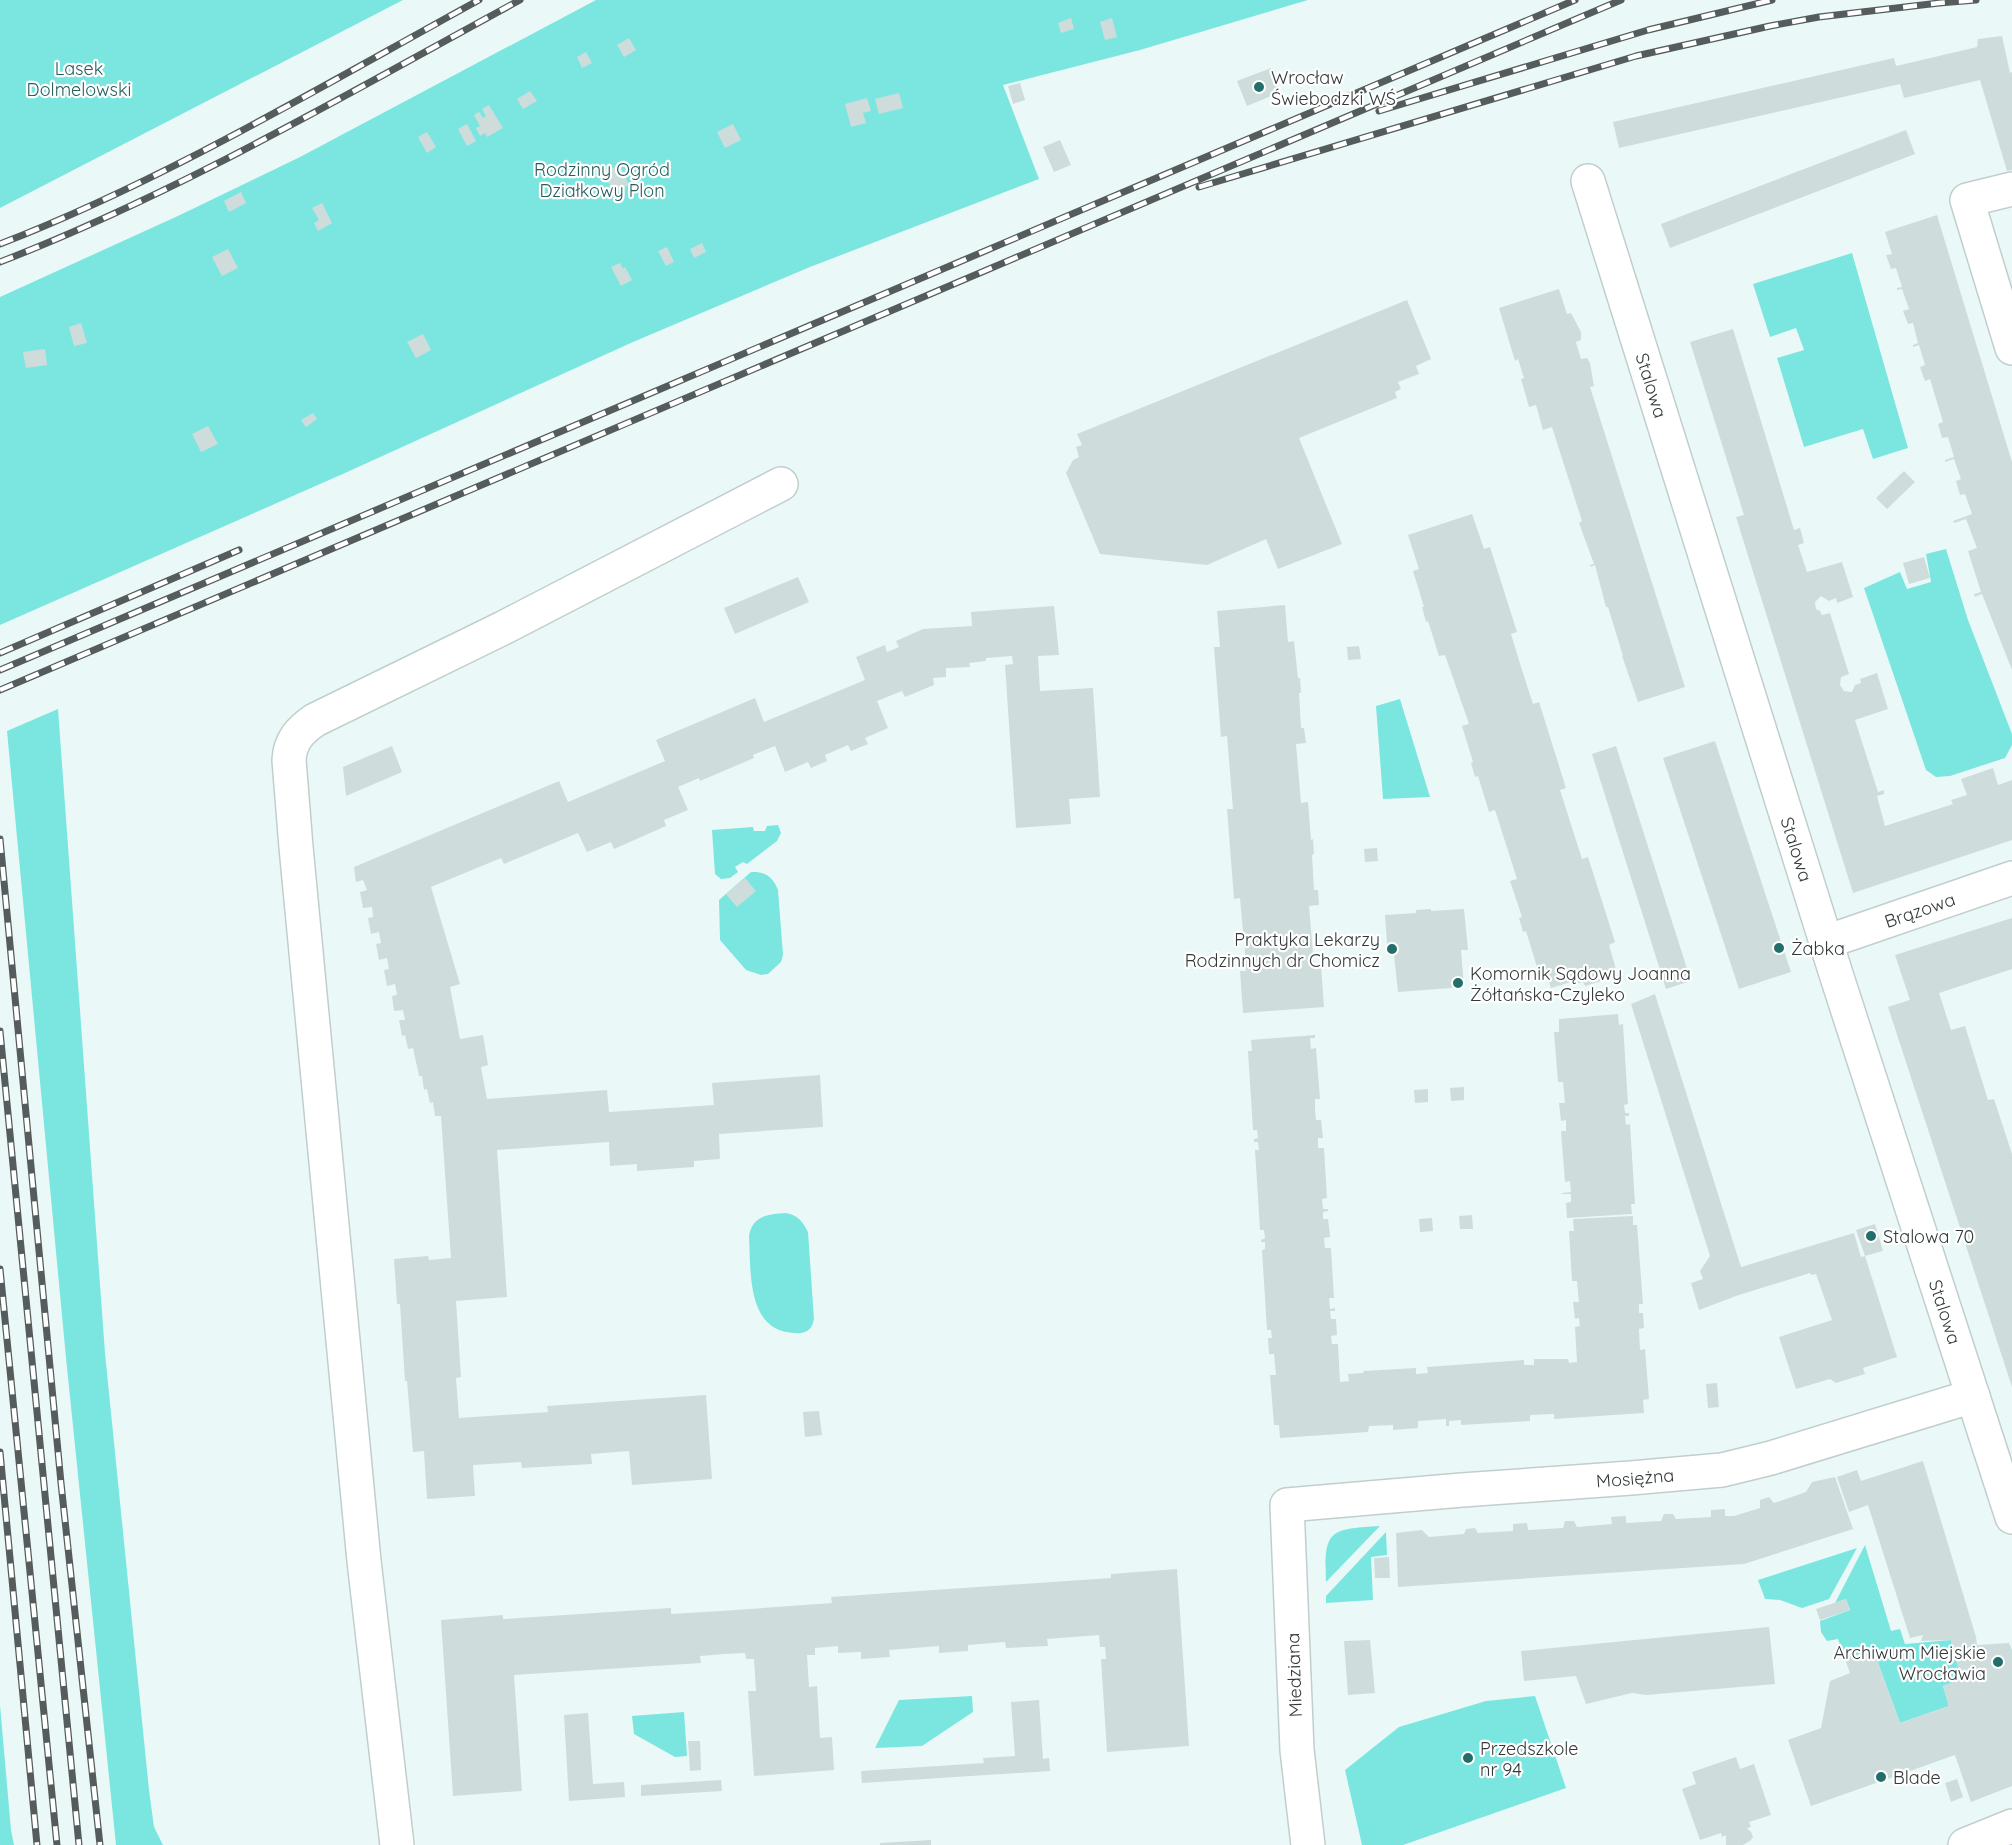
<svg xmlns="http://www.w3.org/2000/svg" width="2012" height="1845" font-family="Quicksand,sans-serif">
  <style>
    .green { fill: #7be6e0 }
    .building { fill: #cedddb }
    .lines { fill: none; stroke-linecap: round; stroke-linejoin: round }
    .minor-casing { stroke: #c0cfcd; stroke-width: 36 }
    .major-casing { stroke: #c0cfcd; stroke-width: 36 }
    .minor { stroke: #fff; stroke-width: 33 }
    .major { stroke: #fff; stroke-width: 33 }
    .rail-casing { stroke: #555c5c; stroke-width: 7 }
    .rail { stroke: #fff; stroke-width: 4.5; stroke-dasharray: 14; stroke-linecap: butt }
    .poi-dot { fill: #236e6a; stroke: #fff; stroke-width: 2 }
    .labels { text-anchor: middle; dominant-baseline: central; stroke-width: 4.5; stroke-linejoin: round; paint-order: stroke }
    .park-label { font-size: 18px; fill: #265e5a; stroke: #fff }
    .poi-label { font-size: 18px; fill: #333939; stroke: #fff; text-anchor: start }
    .street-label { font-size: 18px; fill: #333939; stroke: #fff }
  </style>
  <rect width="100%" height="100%" fill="#eaf9f8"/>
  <path class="green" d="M0 0H403L0 208Z
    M596 0H1308L1140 50 1003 85 1039 179 810 267 633 342 345 473 0 625V297L180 215 300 157Z
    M1852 253 1908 448 1873 459 1863 429 1804 447 1777 358 1804 350 1796 328 1770 337 1753 284Z
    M1946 549 1968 620 2012 734V745L2005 758 1950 776 1936 777 1926 770 1864 588 1900 572 1907 589 1931 582 1926 554Z
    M1400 699 1430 797 1383 799 1376 706Z
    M58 709 105 1353 149 1790 154 1827 163 1845H116L66 1358 7 731Z
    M778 825 781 833 777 841 747 864 743 862 735 867 738 872 730 878 721 879 715 874 712 830 753 827 754 831H765L767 826Z
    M751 872C765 871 773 877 778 890L783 955 781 962 768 974 761 975 746 970 720 940 719 900Z
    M786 1213C798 1215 803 1222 808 1232L814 1319C812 1330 806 1334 795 1333 746 1332 751 1271 749 1236 752 1216 768 1214 786 1213Z
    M1380 1526 1326 1582C1324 1530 1329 1529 1380 1526Z
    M1386 1532 1387 1555 1371 1557 1373 1600 1326 1603V1596Z
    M1865 1545 1891 1631 1900 1629 1905 1644 1951 1640 1962 1679 1943 1686 1949 1706 1900 1723 1873 1649 1845 1659 1838 1639 1827 1641 1821 1632 1820 1621 1850 1610 1846 1599 1835 1603Z
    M1857 1548 1829 1599 1802 1608 1780 1600 1765 1599 1758 1580Z
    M972 1696 973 1712 922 1746 875 1748 899 1700Z
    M1535 1696 1566 1788 1403 1845H1362L1345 1770 1399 1727 1486 1701Z
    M0 1705 11 1830 14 1845H0Z
    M684 1712 687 1756 675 1757 634 1734 632 1716Z"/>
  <path class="building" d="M1071 18 1074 29 1061 33 1058 23Z
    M1112 18 1117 37 1105 40 1100 22Z
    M2002 36 2010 73 2012 72V170L2007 171 1980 80 1904 98 1900 84 1619 148 1613 122 1894 58 1896 66 1909 63 1977 47 1978 39Z
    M629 38 636 50 624 57 617 45Z
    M586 52 592 63 582 68 577 57Z
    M1271 68 1281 92 1247 106 1237 81Z
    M1020 83 1025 100 1013 104 1008 86Z
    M530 91 537 101 523 109 517 99Z
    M899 93 903 108 879 114 875 99Z
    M867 98 871 111 863 113 866 123 851 127 845 104Z
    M489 105 503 128 487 137 485 133 480 136 476 128 480 126 474 115 479 112 483 118 486 116 482 109Z
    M467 124 476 141 467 146 458 129Z
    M733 124 741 140 725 148 717 132Z
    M1906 130 1915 154 1670 248 1661 224Z
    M427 132 436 147 427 153 418 137Z
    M1060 140 1071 165 1054 172 1043 147Z
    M620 165 629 185 613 193 604 172Z
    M241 192 246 203 229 212 224 201Z
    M322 203 332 223 318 231 314 223 319 220 312 208Z
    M1937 215 2012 462V670L1982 594 1975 597 1974 594 1981 592 1968 551 1977 548 1966 519 1954 523 1953 521 1972 514 1965 494 1960 495 1956 481 1961 479 1954 459 1945 462V460L1954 457 1948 437 1942 438 1938 424 1943 422 1930 379 1925 381 1920 367 1925 365 1919 345 1913 347V345L1918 343 1913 323 1908 324 1903 311 1909 309 1902 289 1897 290V288L1902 287 1896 268 1891 269 1886 255 1892 254 1885 232Z
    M702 243 706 252 694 258 690 249Z
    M667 247 674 262 666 266 658 251Z
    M228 249 238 268 222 276 212 257Z
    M620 263 623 269 625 267 632 280 621 286 611 267Z
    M1559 289 1567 314 1571 313 1581 332V340L1576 342 1581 359 1587 358 1590 363 1594 386 1590 387 1685 687 1638 702 1622 656H1623L1608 607H1606L1595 565 1591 567 1590 565 1594 564 1579 523 1582 521 1552 427 1543 430 1536 405 1529 407 1521 379 1524 378 1518 359 1515 361 1499 308Z
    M1407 300 1431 359 1416 366 1419 374 1398 382 1401 389 1395 392 1397 398 1299 438 1342 544 1278 569 1266 539 1207 565 1100 554 1066 473 1073 460 1079 457 1076 447 1082 445 1077 434Z
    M81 323 87 343 74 346 69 327Z
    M1733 329 1794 530 1800 528 1804 543 1798 545 1807 572 1842 562 1853 597 1837 603 1836 598 1829 601 1821 596 1815 602 1816 609 1820 611 1822 615 1830 613 1849 674 1841 677 1840 685 1844 691 1852 692 1855 685 1861 683 1860 679 1877 673 1888 709 1855 720 1878 792 1884 790V794L1877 796 1885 826 1953 804 1951 800 1967 795 1961 779 1993 768 1998 785 2012 780V840L1853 893 1736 517 1744 515 1690 342Z
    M423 334 431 350 416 358 407 342Z
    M45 349 47 365 26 368 23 352Z
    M313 413 317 419 306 427 301 420Z
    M208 426 218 444 201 452 192 434Z
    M1904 471 1915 482 1887 509 1876 498Z
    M1472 514 1484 549 1490 547 1517 632 1511 634 1522 670 1533 704 1539 702 1566 788 1560 790 1582 859 1588 857 1615 942 1609 945 1618 976 1585 986 1583 982 1572 985 1571 982 1551 988 1543 965 1537 967 1526 931 1523 932 1519 918 1522 917 1510 881 1517 879 1495 810 1489 812 1478 776 1475 777 1471 763 1473 762 1462 726 1469 724 1445 655 1439 656 1428 621 1426 622 1422 607H1424L1413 571 1419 569 1408 535Z
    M1924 557 1930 578 1909 584 1903 563Z
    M798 577 809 602 735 634 724 608Z
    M1285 605 1288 642 1294 641 1298 678H1300L1301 693H1299L1301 728H1304L1306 743 1296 744 1301 803 1308 802 1311 840 1313 839 1314 854 1312 855 1314 890H1318L1319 905 1309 906 1314 965 1321 964 1324 1007 1243 1013 1240 971H1246L1244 936 1237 935V933L1243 932 1240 898 1234 899 1227 809H1233L1227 736 1221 737 1214 647H1220L1217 611Z
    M1054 606 1059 655 1038 656 1040 691 1093 688 1100 797 1069 799 1071 824 1016 828 1005 665 1013 664 1012 656 986 658V661L969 663 970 667 946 668V677L933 678 934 685 905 697 902 691 877 701 888 728 865 738 868 744 851 751 848 745 825 755 827 761 811 768 808 762 785 772 775 746 753 755 754 758 700 781 699 778 678 787 688 810 664 820 666 826 614 849 611 842 587 852 578 833 504 864 501 858 431 887 460 984 450 987 460 1039 483 1035 488 1065 481 1067 487 1099 607 1090 609 1112 714 1105 712 1083 820 1075 823 1127 719 1134 720 1159 694 1161V1167L637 1171V1164L610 1166 609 1142 497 1150 507 1297 456 1301 461 1377 456 1378 459 1418 548 1412 547 1406 706 1395 712 1479 632 1485 629 1451 591 1454 592 1464 522 1468 521 1462 473 1465 475 1496 427 1499 424 1451 413 1452 407 1381H405L400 1304H397L394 1259 428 1256 429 1260 451 1258 441 1116H435L433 1102 430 1103 427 1089 424 1090 422 1076H419L413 1048 408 1049 405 1035 402 1036 399 1020H405L403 1010 394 1011 392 996 397 995 395 984 387 986 384 970 389 969 387 958 379 960 376 944 381 943 379 932 371 934 368 918 373 917 372 907 363 908 360 892 367 890 363 880 356 882 354 867 559 781 568 802 665 761 656 740 755 698 764 722 865 680 856 657 885 645 887 652 899 647 896 641 923 629 972 626 971 612Z
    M1359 646 1361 659 1348 660 1347 647Z
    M1715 741 1791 972 1739 989 1663 758Z
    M392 746 402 772 346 796 343 767Z
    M1616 746 1691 981 1666 989 1592 754Z
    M1377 848 1378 861 1365 862 1364 849Z
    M745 878 756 891 737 907 726 894Z
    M1431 909V911L1464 909 1468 950H1461L1464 987 1398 992 1394 955 1388 956 1385 915 1416 913V910Z
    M2012 918V969L1939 993 1951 1030 1965 1026 1988 1100 1994 1099 2012 1154V1387L1888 1007 1910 1000 1895 955Z
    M1655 994 1741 1267 1854 1233 1861 1257 1865 1256 1897 1357 1863 1368 1865 1374 1836 1383 1830 1379 1796 1389 1779 1337 1832 1320 1816 1274 1811 1275 1810 1273 1736 1296 1699 1310 1691 1283 1703 1279 1700 1271 1710 1256 1631 1004Z
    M1618 1014 1619 1025 1623 1024 1628 1104 1624 1105 1625 1113H1629V1116H1625L1626 1125 1630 1124 1635 1204H1631L1632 1214 1567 1218 1566 1203 1571 1202V1194H1562V1193L1571 1192 1570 1181 1565 1182 1561 1131H1566V1120L1561 1121 1559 1103H1565L1563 1082H1558L1554 1032H1559V1019Z
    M1315 1035V1038H1310L1311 1049 1316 1048 1320 1099H1315V1110L1316 1120H1321L1323 1138H1318V1148H1324L1327 1198 1322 1199 1323 1209H1328V1211L1323 1212V1219H1328L1330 1235V1237L1324 1238 1325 1248H1331L1334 1298H1329L1330 1309 1335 1308V1311H1330L1331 1319H1336L1337 1335 1331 1336 1332 1344H1338L1340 1382 1349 1381 1348 1374 1363 1373 1364 1371 1416 1368V1374L1428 1373 1427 1367 1524 1360V1365H1534V1359H1568L1569 1363 1577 1362 1575 1327 1580 1326 1579 1318 1575 1319 1573 1302H1579L1578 1293 1577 1281H1572L1569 1231H1574L1573 1219 1633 1216V1225H1637L1643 1304H1639V1313H1643L1644 1328 1639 1329 1640 1350 1645 1349 1649 1399 1643 1400 1644 1413 1554 1419V1414L1530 1415V1421L1461 1425V1420L1449 1421V1426H1446V1419L1418 1421V1428L1393 1430V1425L1369 1426 1368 1432 1280 1438 1279 1425H1274L1270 1375H1276L1274 1354H1269L1268 1338H1272L1271 1330H1267L1262 1250 1265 1249V1242H1261V1240L1265 1238 1264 1230H1260L1255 1150H1259L1258 1142H1254V1139L1258 1138 1257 1130H1253L1248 1051H1252L1251 1040Z
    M1464 1087V1100L1451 1101 1450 1088Z
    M1428 1089V1102L1415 1103 1414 1090Z
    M1472 1215 1473 1229H1460L1459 1216Z
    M1432 1218 1433 1231 1420 1232 1419 1219Z
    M1875 1224 1883 1251 1865 1256 1856 1230Z
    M1717 1383 1719 1407 1708 1408 1706 1384Z
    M819 1411 822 1435 805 1437 803 1412Z
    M1923 1461 1976 1637 1977 1645 2009 1643 2012 1650V1786L1971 1802 1955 1755 1811 1806 1788 1740 1821 1728 1830 1681 1850 1673 1845 1659 1873 1649 1900 1723 1949 1706 1943 1686 1962 1679 1951 1646V1640L1921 1641 1923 1635 1910 1638 1868 1505 1849 1512 1837 1477 1857 1470 1861 1481Z
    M1835 1477 1853 1529 1744 1564 1398 1587 1396 1533 1422 1530 1429 1537 1464 1534 1466 1529 1475 1528 1478 1533 1513 1531V1524L1527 1523 1528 1530 1563 1528 1565 1521H1574L1577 1527 1612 1524 1611 1517 1626 1516V1523L1661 1521 1664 1514H1673L1676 1519 1711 1517V1510L1725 1509V1516H1734L1760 1508V1500L1769 1497 1774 1503 1806 1492 1812 1482Z
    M1389 1557 1390 1578H1375L1374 1558Z
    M1177 1569 1189 1746 1107 1752 1101 1659H1106L1105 1647H1100L1099 1635 1047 1639 1048 1646 1006 1648 1005 1642 968 1645V1651L939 1653V1646L889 1650 890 1657 861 1659V1652L838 1653V1646L815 1648V1655H807L809 1687 817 1686 820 1738 832 1737 834 1770 754 1776 748 1691H756L754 1659H746L745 1653 724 1654 700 1656 701 1663 514 1675 522 1791 453 1796 441 1620 503 1615V1619H506L671 1608V1614L721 1611 832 1603 831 1597 1111 1578V1574Z
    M1846 1599 1850 1610 1820 1620 1816 1609Z
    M1769 1627 1775 1684 1646 1695 1632 1693 1586 1704 1576 1676 1524 1681 1521 1651Z
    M1370 1640 1375 1693 1348 1695 1344 1641Z
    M1039 1700 1043 1759 1049 1758 1050 1771 862 1783 861 1771 984 1763 983 1758 1015 1756 1011 1702Z
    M588 1713 593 1784 624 1782 625 1797 569 1801 564 1715Z
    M688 1741H700L701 1770 690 1771Z
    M1736 1757 1740 1769 1754 1764 1771 1815 1749 1822 1751 1827 1747 1828 1751 1832 1753 1837 1751 1840 1743 1845H1726V1835L1722 1837 1721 1833 1700 1840 1682 1789 1696 1784 1692 1772Z
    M1957 1779 1963 1797 1951 1802 1945 1783Z
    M721 1780 722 1791 641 1796V1785Z
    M931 1840V1845H880V1843Z"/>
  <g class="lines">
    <g class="minor-casing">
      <g id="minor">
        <path id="s1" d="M1588 181 1836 974 2012 1517"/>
        <path d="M2012 189 1967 200 2012 348"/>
        <path id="s2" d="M1826 942 2012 878"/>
        <path d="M397 1845 364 1561 296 847 289 760C290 741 300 730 315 720L503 628 781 484"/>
        <path id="s3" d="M1308 1845 1297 1750 1287 1505 1462 1490 1631 1478 1722 1470 1771 1458 1973 1396"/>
      </g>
    </g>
    <g class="major-casing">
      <path id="major" d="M1965 1845 2012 1826"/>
    </g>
    <use href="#minor" class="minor"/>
    <use href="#major" class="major"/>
    <g class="rail-casing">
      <path id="rail" d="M1379 111 1648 30 1772 0
        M1199 187 1636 56 1770 26 1819 17 1939 3 1976 0
        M0 244C167 179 322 86 479 0
        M0 262C181 192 350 92 520 0
        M0 653 239 550
        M0 670 1575 0
        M0 690 1621 0
        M0 839 61 1483 100 1845
        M0 1031 79 1845
        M0 1269 57 1845
        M0 1452 37 1845"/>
    </g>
    <use href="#rail" class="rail"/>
  </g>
  <g class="poi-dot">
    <circle cx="1259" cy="87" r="6"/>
    <circle cx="1779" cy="948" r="6"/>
    <circle cx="1392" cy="949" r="6"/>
    <circle cx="1458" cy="983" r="6"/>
    <circle cx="1871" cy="1236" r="6"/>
    <circle cx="1998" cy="1662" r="6"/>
    <circle cx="1468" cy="1758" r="6"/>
    <circle cx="1881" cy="1777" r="6"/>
  </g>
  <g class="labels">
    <g class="park-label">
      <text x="79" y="68">Lasek<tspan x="79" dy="21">Dolmelowski</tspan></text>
      <text x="602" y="169">Rodzinny Ogród<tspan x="602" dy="21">Działkowy Plon</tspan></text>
    </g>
    <g class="poi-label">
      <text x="1271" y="77">Wrocław<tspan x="1271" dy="21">Świebodzki WŚ</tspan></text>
      <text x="1380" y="939" text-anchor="end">Praktyka Lekarzy<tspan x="1380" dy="21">Rodzinnych dr Chomicz</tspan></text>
      <text x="1791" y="948">Żabka</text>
      <text x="1470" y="973">Komornik Sądowy Joanna<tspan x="1470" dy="21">Żółtańska-Czyleko</tspan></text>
      <text x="1883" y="1236">Stalowa 70</text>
      <text x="1986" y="1652" text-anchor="end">Archiwum Miejskie<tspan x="1986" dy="21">Wrocławia</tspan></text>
      <text x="1480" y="1748">Przedszkole<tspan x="1480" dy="21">nr 94</tspan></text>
      <text x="1893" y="1777">Blade</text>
    </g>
    <g class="street-label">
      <text stroke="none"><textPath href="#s1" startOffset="214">Stalowa</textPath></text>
      <text stroke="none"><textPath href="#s1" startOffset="700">Stalowa</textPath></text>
      <text stroke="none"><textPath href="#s2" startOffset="99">Brązowa</textPath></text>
      <text stroke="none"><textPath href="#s1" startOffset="1186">Stalowa</textPath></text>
      <text stroke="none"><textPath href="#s3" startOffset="690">Mosiężna</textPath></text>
      <text transform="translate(1294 1675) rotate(-92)">Miedziana</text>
    </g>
  </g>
</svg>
